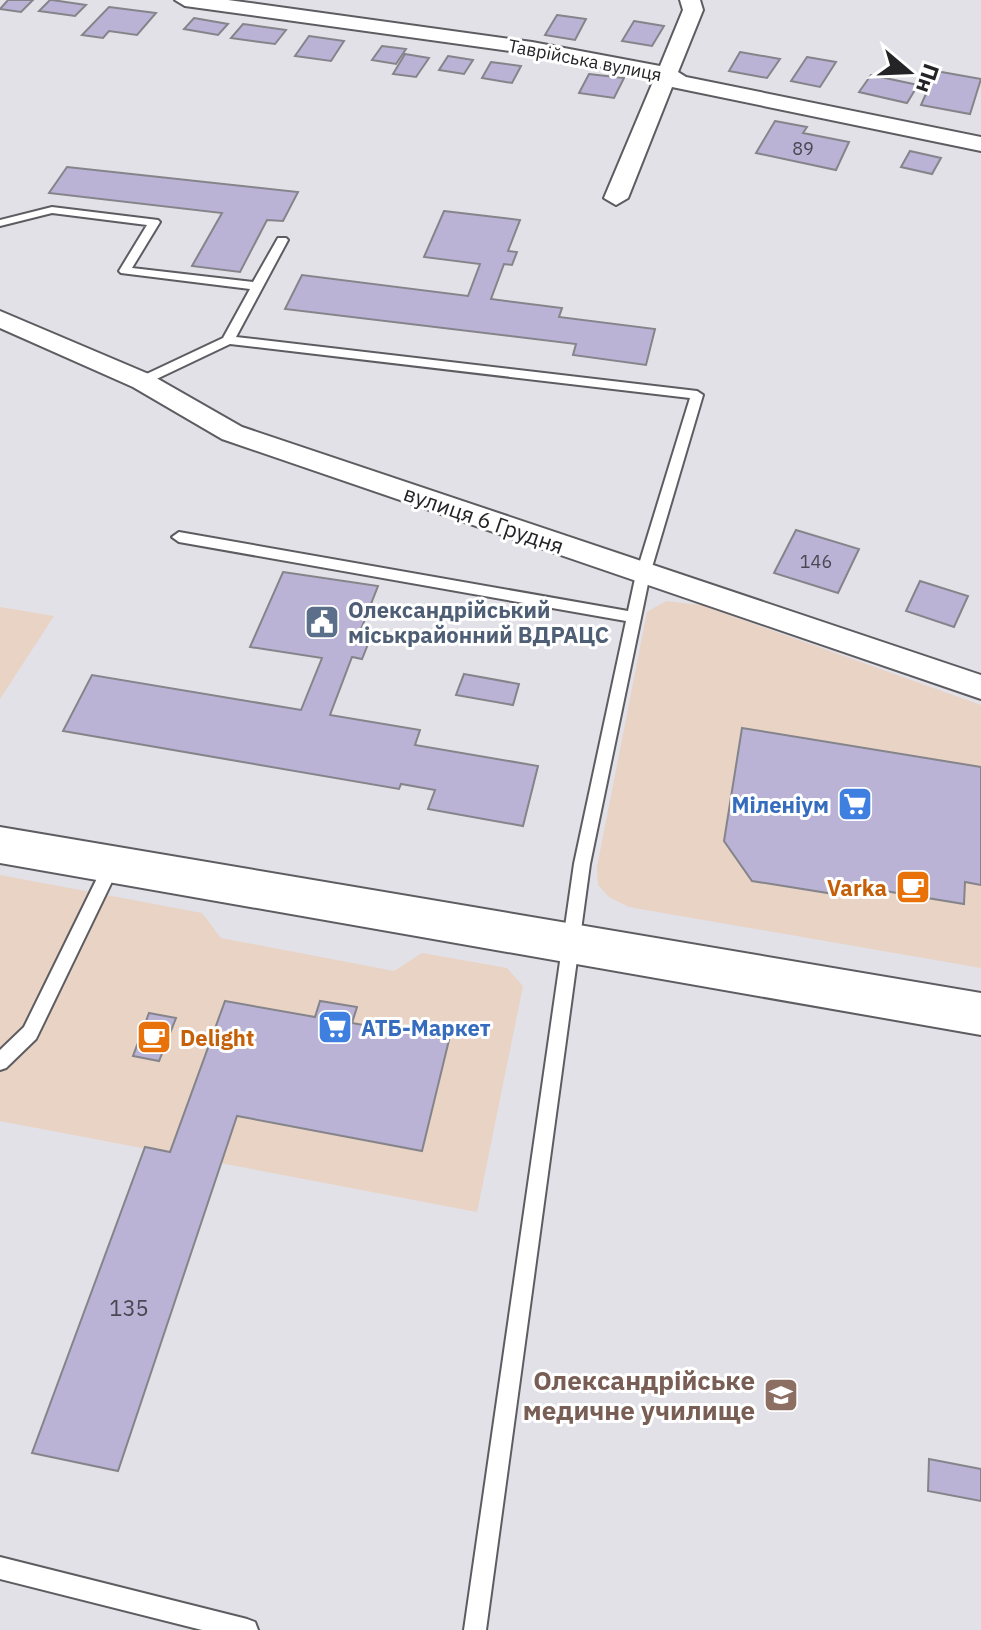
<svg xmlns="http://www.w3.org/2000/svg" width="981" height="1630" font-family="'IBM Plex Sans',sans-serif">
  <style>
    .commercial { fill: #e8d3c5 }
    .building { fill: #bab3d5; stroke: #85848a; stroke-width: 2 }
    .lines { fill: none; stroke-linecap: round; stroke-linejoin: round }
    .lane-casing { stroke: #5d5c61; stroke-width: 4 }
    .street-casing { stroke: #5d5c61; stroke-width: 4 }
    .secondary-casing { stroke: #5d5c61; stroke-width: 4 }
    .lane { fill: #fff; fill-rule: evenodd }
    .street { fill: #fff; fill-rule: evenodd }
    .secondary { fill: #fff; fill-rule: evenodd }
    .labels { text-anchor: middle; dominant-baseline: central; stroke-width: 6; stroke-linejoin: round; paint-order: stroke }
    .far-street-label { font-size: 18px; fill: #242326; stroke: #fff }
    .number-label { font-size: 18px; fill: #4a4752 }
    .street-label { font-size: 22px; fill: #242326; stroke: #fff }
    .service-label { font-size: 22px; font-weight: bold; fill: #4e5e75; stroke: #fff; text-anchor: start }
    .shop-label { font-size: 22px; font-weight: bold; fill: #366cbe; stroke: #fff; text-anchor: end }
    .food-label { font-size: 22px; font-weight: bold; fill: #c56008; stroke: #fff; text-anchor: end }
    .near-number-label { font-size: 22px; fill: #4a4752 }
    .near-education-label { font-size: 26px; font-weight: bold; fill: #785e54; stroke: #fff; text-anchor: end }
  </style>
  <rect width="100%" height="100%" fill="#e2e1e7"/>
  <path class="commercial" d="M666 601 701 605 981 705V968L629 907 609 897 598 885 597 867 647 612Z
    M0 607 54 616 0 699Z
    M0 875 202 913 221 938 394 971 422 953 507 968 523 986 477 1212 0 1121Z"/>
  <path class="building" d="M8 0H33L21 12 0 9Z
    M50 0H52L86 5 75 16 39 11Z
    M109 7 156 13 137 35 109 31 103 38 82 35Z
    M557 15 586 19 575 40 545 35Z
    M194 18 228 24 218 35 184 29Z
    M634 21 664 26 652 46 622 41Z
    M243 24 286 30 275 44 231 38Z
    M309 36 344 41 331 61 295 56Z
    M382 46 406 49 396 64 372 60Z
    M740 52 780 59 767 78 729 71Z
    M405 54 429 58 416 77 393 74Z
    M448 56 473 60 464 74 439 70Z
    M807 57 836 62 820 87 791 81Z
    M491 62 521 66 512 83 482 78Z
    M936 71 981 79 970 114 921 105Z
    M589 74 624 78 614 98 579 93Z
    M871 75 918 85 907 103 859 92Z
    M775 121 807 127 803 133 849 142 836 170 756 153Z
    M910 151 941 158 932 174 901 167Z
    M67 167 298 192 283 221 267 220 240 272 192 266 222 213 49 193Z
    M444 211 520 220 508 251 517 252 512 265 504 264 491 299 562 308 559 317 655 329 646 365 573 355 576 344 285 309 302 275 468 296 480 264 424 257Z
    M796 530 859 549 838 593 774 573Z
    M283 572 378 586 358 637 370 639 362 659 352 657 330 715 420 730 415 745 538 766 523 826 428 809 435 790 401 784 399 789 63 731 92 675 301 710 322 658 250 647Z
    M920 581 968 596 954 627 906 611Z
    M464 674 519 684 513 705 456 695Z
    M742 728 981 767V885L965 882 964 904 836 883 834 894 752 881 724 841Z
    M225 1001 315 1017 320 1001 357 1007 352 1023 449 1040 422 1151 237 1116 118 1471 32 1453 145 1147 170 1152Z
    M149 1013 176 1018 159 1061 133 1056Z
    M929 1459 981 1469V1501L928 1491Z"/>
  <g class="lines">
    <g class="lane-casing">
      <path id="lane" d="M52 207 158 220 160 222 132 268 253 282 278 238H286L288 240 236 337 697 391 703 395 650 574 590 864 486 1630H464L574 864 626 621 179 542 172 537 179 532 628 611 636 574 690 398 230 344 146 384H138V378L223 338 250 289 121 273 119 271 147 225 52 213 0 226V220Z
        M112 858 118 860 120 865 36 1039 6 1068 0 1070V1050L24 1027 106 860Z
        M0 1557 247 1619 255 1622 258 1630H202L0 1579Z"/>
    </g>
    <g class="street-casing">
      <path id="street" d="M175 0H228L532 42 660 66 683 10 680 0H700L703 10 678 72 686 77 981 137V151L672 87 628 198 616 205 604 198 655 77 532 54 185 6Z
        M0 311 151 375 242 427 981 675V699L222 439 133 387 0 328Z"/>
    </g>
    <g class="secondary-casing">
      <path id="secondary" d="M0 827 981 993V1035L0 863Z"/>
    </g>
    <use href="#lane" class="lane"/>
    <use href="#street" class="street"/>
    <use href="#secondary" class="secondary"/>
  </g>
  <defs>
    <g id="civic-square" transform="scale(1.8)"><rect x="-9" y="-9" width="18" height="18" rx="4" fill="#5c6f8a" stroke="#fff"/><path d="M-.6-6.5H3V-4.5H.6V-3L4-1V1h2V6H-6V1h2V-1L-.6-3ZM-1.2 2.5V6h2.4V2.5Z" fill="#fff"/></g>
    <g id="supermarket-square" transform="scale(1.8)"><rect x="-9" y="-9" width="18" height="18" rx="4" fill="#3f7fe0" stroke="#fff"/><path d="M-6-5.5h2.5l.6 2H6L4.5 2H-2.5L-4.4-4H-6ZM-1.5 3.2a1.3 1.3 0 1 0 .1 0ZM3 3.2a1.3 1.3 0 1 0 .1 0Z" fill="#fff"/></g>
    <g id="cafe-square" transform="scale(1.8)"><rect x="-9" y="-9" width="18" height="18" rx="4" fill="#e8710a" stroke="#fff"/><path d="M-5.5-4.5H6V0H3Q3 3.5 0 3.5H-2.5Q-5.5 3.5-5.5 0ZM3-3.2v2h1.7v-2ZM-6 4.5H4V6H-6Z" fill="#fff"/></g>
    <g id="university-square" transform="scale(1.8)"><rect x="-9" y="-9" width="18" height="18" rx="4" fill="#8d6e63" stroke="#fff"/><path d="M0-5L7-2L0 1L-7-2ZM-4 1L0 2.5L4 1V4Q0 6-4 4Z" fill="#fff"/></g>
  </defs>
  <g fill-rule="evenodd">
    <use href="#civic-square" x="322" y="622"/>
    <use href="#supermarket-square" x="855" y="804"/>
    <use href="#cafe-square" x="913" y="887"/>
    <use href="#supermarket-square" x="335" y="1027"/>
    <use href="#cafe-square" x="154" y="1037"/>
    <use href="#university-square" x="781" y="1395"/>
  </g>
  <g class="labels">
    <g class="far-street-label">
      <text transform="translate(585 60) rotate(11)">Таврійська вулиця</text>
    </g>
    <g class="number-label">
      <text x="803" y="148">89</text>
      <text x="816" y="561">146</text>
    </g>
    <g class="street-label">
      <text transform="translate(484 519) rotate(19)">вулиця 6 Грудня</text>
    </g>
    <g class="service-label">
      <text x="348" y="609">Олександрійський<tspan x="348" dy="25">міськрайонний ВДРАЦС</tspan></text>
    </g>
    <g class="shop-label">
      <text x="829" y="804">Міленіум</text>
      <text x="361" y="1027" text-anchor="start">АТБ-Маркет</text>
    </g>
    <g class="food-label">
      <text x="887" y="887">Varka</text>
      <text x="180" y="1037" text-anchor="start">Delight</text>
    </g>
    <g class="near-number-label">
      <text x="129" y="1307">135</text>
    </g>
    <g class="near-education-label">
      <text x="755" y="1380">Олександрійське<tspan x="755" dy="30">медичне училище</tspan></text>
    </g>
  </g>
  <g transform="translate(909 72) rotate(109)" stroke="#ffffff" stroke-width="6" paint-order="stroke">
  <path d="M0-6L14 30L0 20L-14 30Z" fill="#242326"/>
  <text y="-12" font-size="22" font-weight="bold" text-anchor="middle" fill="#242326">Пн</text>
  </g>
</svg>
